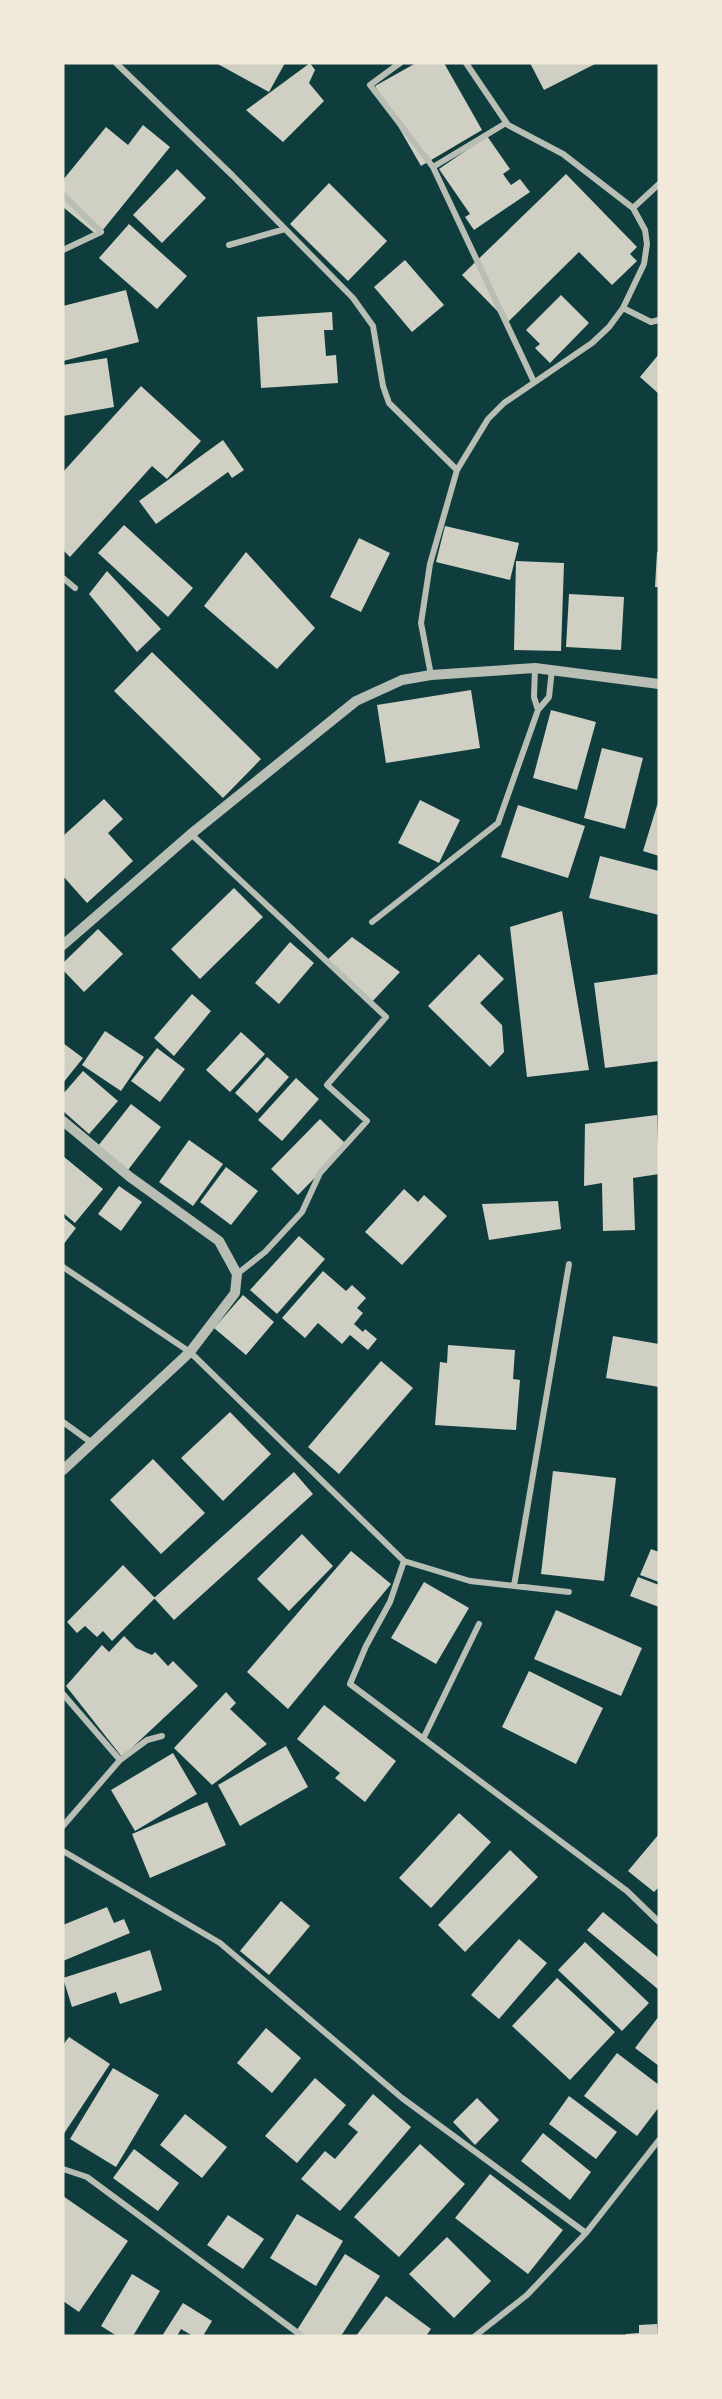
<svg xmlns="http://www.w3.org/2000/svg" width="722" height="2399" font-family="Overpass,sans-serif">
  <style>
    .building { fill: #cfcfc3 }
    .lines { fill: none; stroke-linecap: round; stroke-linejoin: round }
    .minor { stroke: #b8beb3; stroke-width: 6 }
    .tertiary { stroke: #b8beb3; stroke-width: 10 }
  </style>
  <rect width="100%" height="100%" fill="#0f3d3e"/>
  <path class="building" d="M216 63H285L269 92Z
    M310 63 315 70 309 83 324 101 283 142 246 110Z
    M416 63H444L482 130 421 166 375 86Z
    M530 63H597L544 90Z
    M143 125 170 147 98 236 63 207V180L106 127 128 145Z
    M487 136 510 169 503 174 511 185 520 179 530 192 474 230 465 217 470 214 439 169Z
    M177 169 206 198 162 243 133 215Z
    M566 174 637 247 630 254 637 261 612 285 579 252 508 322 462 275Z
    M329 183 387 241 348 281 290 224Z
    M129 224 187 276 157 309 99 258Z
    M405 260 444 305 412 332 374 287Z
    M126 290 139 342 63 361V306Z
    M561 295 589 323 550 363 535 348 540 344 526 330Z
    M332 312 333 330H324L326 356 336 355 338 383 261 388 257 317Z
    M659 354V394L640 377Z
    M107 358 114 407 63 416V365Z
    M141 386 201 441 167 479 152 466 70 557 63 550V472Z
    M223 440 244 470 232 478 228 472 156 524 139 501Z
    M124 525 193 588 168 617 98 553Z
    M445 526 519 543 510 580 436 562Z
    M359 538 390 553 361 612 330 597Z
    M246 552 315 628 277 669 204 606Z
    M657 552H659V587H655Z
    M516 561 564 563 561 651 514 650Z
    M107 571 161 629 137 652 89 594Z
    M569 594 624 597 621 650 566 647Z
    M152 652 261 759 223 798 114 691Z
    M471 690 480 748 386 763 377 705Z
    M551 710 596 722 577 790 533 778Z
    M602 748 643 758 625 829 584 818Z
    M104 799 123 819 108 833 133 861 87 903 63 876V836Z
    M659 799V856L643 851Z
    M420 800 460 820 439 863 398 843Z
    M518 805 585 826 568 878 501 857Z
    M600 856 659 871V915L589 898Z
    M234 888 263 917 200 979 171 949Z
    M562 911 589 1070 527 1077 510 927Z
    M98 929 123 954 84 992 63 970V963Z
    M352 937 400 972 370 1004 327 960Z
    M290 942 314 963 279 1004 255 983Z
    M479 954 504 979 480 1003 502 1025 504 1052 490 1067 428 1006Z
    M659 974V1061L605 1068 594 983Z
    M192 994 211 1011 174 1056 154 1038Z
    M105 1031 144 1057 121 1091 82 1065Z
    M241 1032 265 1054 230 1092 206 1070Z
    M63 1043 83 1058 63 1083Z
    M157 1048 185 1069 160 1102 131 1081Z
    M267 1057 289 1077 257 1113 235 1093Z
    M83 1071 118 1101 89 1134 63 1111V1094Z
    M296 1078 319 1099 282 1141 258 1120Z
    M131 1104 161 1127 128 1170 98 1146Z
    M657 1115 659 1174 633 1178 635 1230 603 1231 602 1183 584 1186 585 1124Z
    M320 1119 347 1145 298 1195 271 1169Z
    M189 1140 223 1164 193 1206 159 1182Z
    M63 1156 103 1189 75 1223 63 1213Z
    M226 1167 258 1191 231 1225 200 1202Z
    M119 1186 142 1202 121 1231 98 1214Z
    M404 1189 418 1202 424 1195 447 1216 402 1265 365 1232Z
    M558 1201 561 1229 489 1240 482 1204Z
    M63 1217 76 1228 63 1245Z
    M299 1236 325 1259 277 1314 250 1290Z
    M323 1271 346 1291 352 1285 366 1298 357 1308 363 1313 354 1324 363 1332 365 1329 377 1339 368 1350 350 1335 342 1344 318 1323 305 1338 282 1318Z
    M243 1295 274 1322 246 1355 214 1328Z
    M613 1336 659 1344V1387L606 1378Z
    M448 1345 515 1350 513 1379 520 1380 516 1430 435 1425 440 1362 447 1363Z
    M381 1361 413 1388 339 1474 308 1447Z
    M230 1412 271 1454 223 1501 181 1458Z
    M153 1459 205 1513 161 1554 110 1500Z
    M553 1471 616 1478 604 1581 541 1574Z
    M294 1472 313 1494 174 1620 154 1598Z
    M302 1534 333 1566 289 1611 257 1579Z
    M651 1549 659 1552V1582L640 1575Z
    M351 1551 391 1584 288 1709 247 1672Z
    M123 1565 155 1598 112 1641 103 1631 97 1637 85 1626 77 1633 67 1622Z
    M638 1577 659 1585V1607L630 1596Z
    M424 1582 469 1608 436 1664 391 1638Z
    M556 1610 642 1648 621 1696 534 1659Z
    M124 1636 136 1648 152 1655 155 1652 168 1666 173 1661 198 1686 122 1757 66 1686 102 1645 109 1652Z
    M529 1671 603 1708 576 1764 502 1727Z
    M226 1692 236 1703 230 1709 267 1744 212 1785 174 1748Z
    M324 1705 396 1761 365 1802 335 1778 340 1773 297 1739Z
    M286 1746 308 1787 240 1826 218 1785Z
    M173 1753 197 1794 135 1831 111 1790Z
    M207 1802 226 1845 150 1878 132 1834Z
    M459 1813 491 1842 431 1908 399 1878Z
    M659 1834V1887L654 1892 628 1871Z
    M510 1850 538 1877 465 1952 438 1925Z
    M281 1901 310 1926 269 1975 240 1951Z
    M107 1907 114 1923 124 1919 130 1933 63 1961V1925Z
    M603 1912 659 1958V1990L587 1930Z
    M519 1939 547 1963 499 2019 471 1995Z
    M585 1942 649 2003 622 2031 558 1970Z
    M150 1950 162 1990 120 2004 116 1992 72 2007 63 1978Z
    M557 1978 615 2032 570 2080 512 2026Z
    M659 2016V2066L635 2048Z
    M266 2028 301 2058 272 2093 237 2063Z
    M69 2037 110 2064 63 2135V2045Z
    M617 2053 659 2085V2107L637 2136 584 2096Z
    M113 2068 159 2095 116 2167 70 2139Z
    M315 2078 346 2105 297 2163 265 2136Z
    M373 2094 411 2127 340 2211 301 2179 325 2151 335 2159 358 2132 348 2124Z
    M569 2096 617 2132 596 2159 549 2124Z
    M477 2098 499 2120 475 2145 453 2122Z
    M185 2114 227 2147 202 2178 160 2145Z
    M543 2133 591 2172 570 2200 521 2161Z
    M420 2144 465 2184 399 2257 354 2217Z
    M134 2149 179 2183 158 2211 113 2178Z
    M490 2174 563 2230 528 2274 455 2218Z
    M63 2196 128 2241 79 2312 63 2301Z
    M297 2214 343 2241 316 2286 270 2258Z
    M228 2215 264 2239 243 2269 207 2245Z
    M447 2237 491 2281 454 2318 409 2274Z
    M345 2254 380 2276 341 2336H306L297 2330Z
    M132 2274 160 2291 133 2336H117L101 2326Z
    M386 2296 431 2329 426 2336H356Z
    M183 2303 212 2321 203 2336H193L181 2329 177 2336H162Z
    M657 2324 658 2336H626V2334L639 2333V2325Z"/>
  <g class="lines">
    <path class="minor" d="M116 63 233 176 353 298 373 326 383 386 389 403 457 470
      M400 63 370 85 433 167 534 382
      M433 167 506 123
      M63 195 101 232 63 250
      M633 208 659 184
      M229 245 285 229
      M623 308 651 322 659 320
      M63 578 75 588
      M535 668 534 697 538 710 549 697 552 669
      M431 675 421 623 430 564 457 470 488 419 504 403 592 343 609 327 623 308 644 264 647 244 645 230 633 208 563 154 508 125 466 63
      M191 834 386 1017 327 1085 367 1121 320 1173 302 1212 265 1252 237 1274
      M372 922 498 823 538 710
      M63 1267 190 1352 404 1561 390 1602 366 1646 350 1684 627 1891 659 1922
      M63 1422 92 1443
      M404 1561 470 1581 569 1592
      M514 1586 569 1264
      M63 1694 120 1760 63 1826
      M423 1739 479 1624
      M120 1760 147 1740 162 1736
      M63 1851 220 1943 402 2098 586 2233
      M63 2169 87 2177 302 2336
      M475 2336 527 2295 586 2233 659 2140"/>
    <path class="tertiary" d="M63 945 191 834 356 701 402 680 431 675 535 668 659 684
      M63 1121 130 1177 219 1241 237 1274 235 1293 190 1352 63 1470"/>
  </g>
  <rect width="722" height="2399" fill="none" stroke="#f1e9da" stroke-width="129"/>
</svg>
